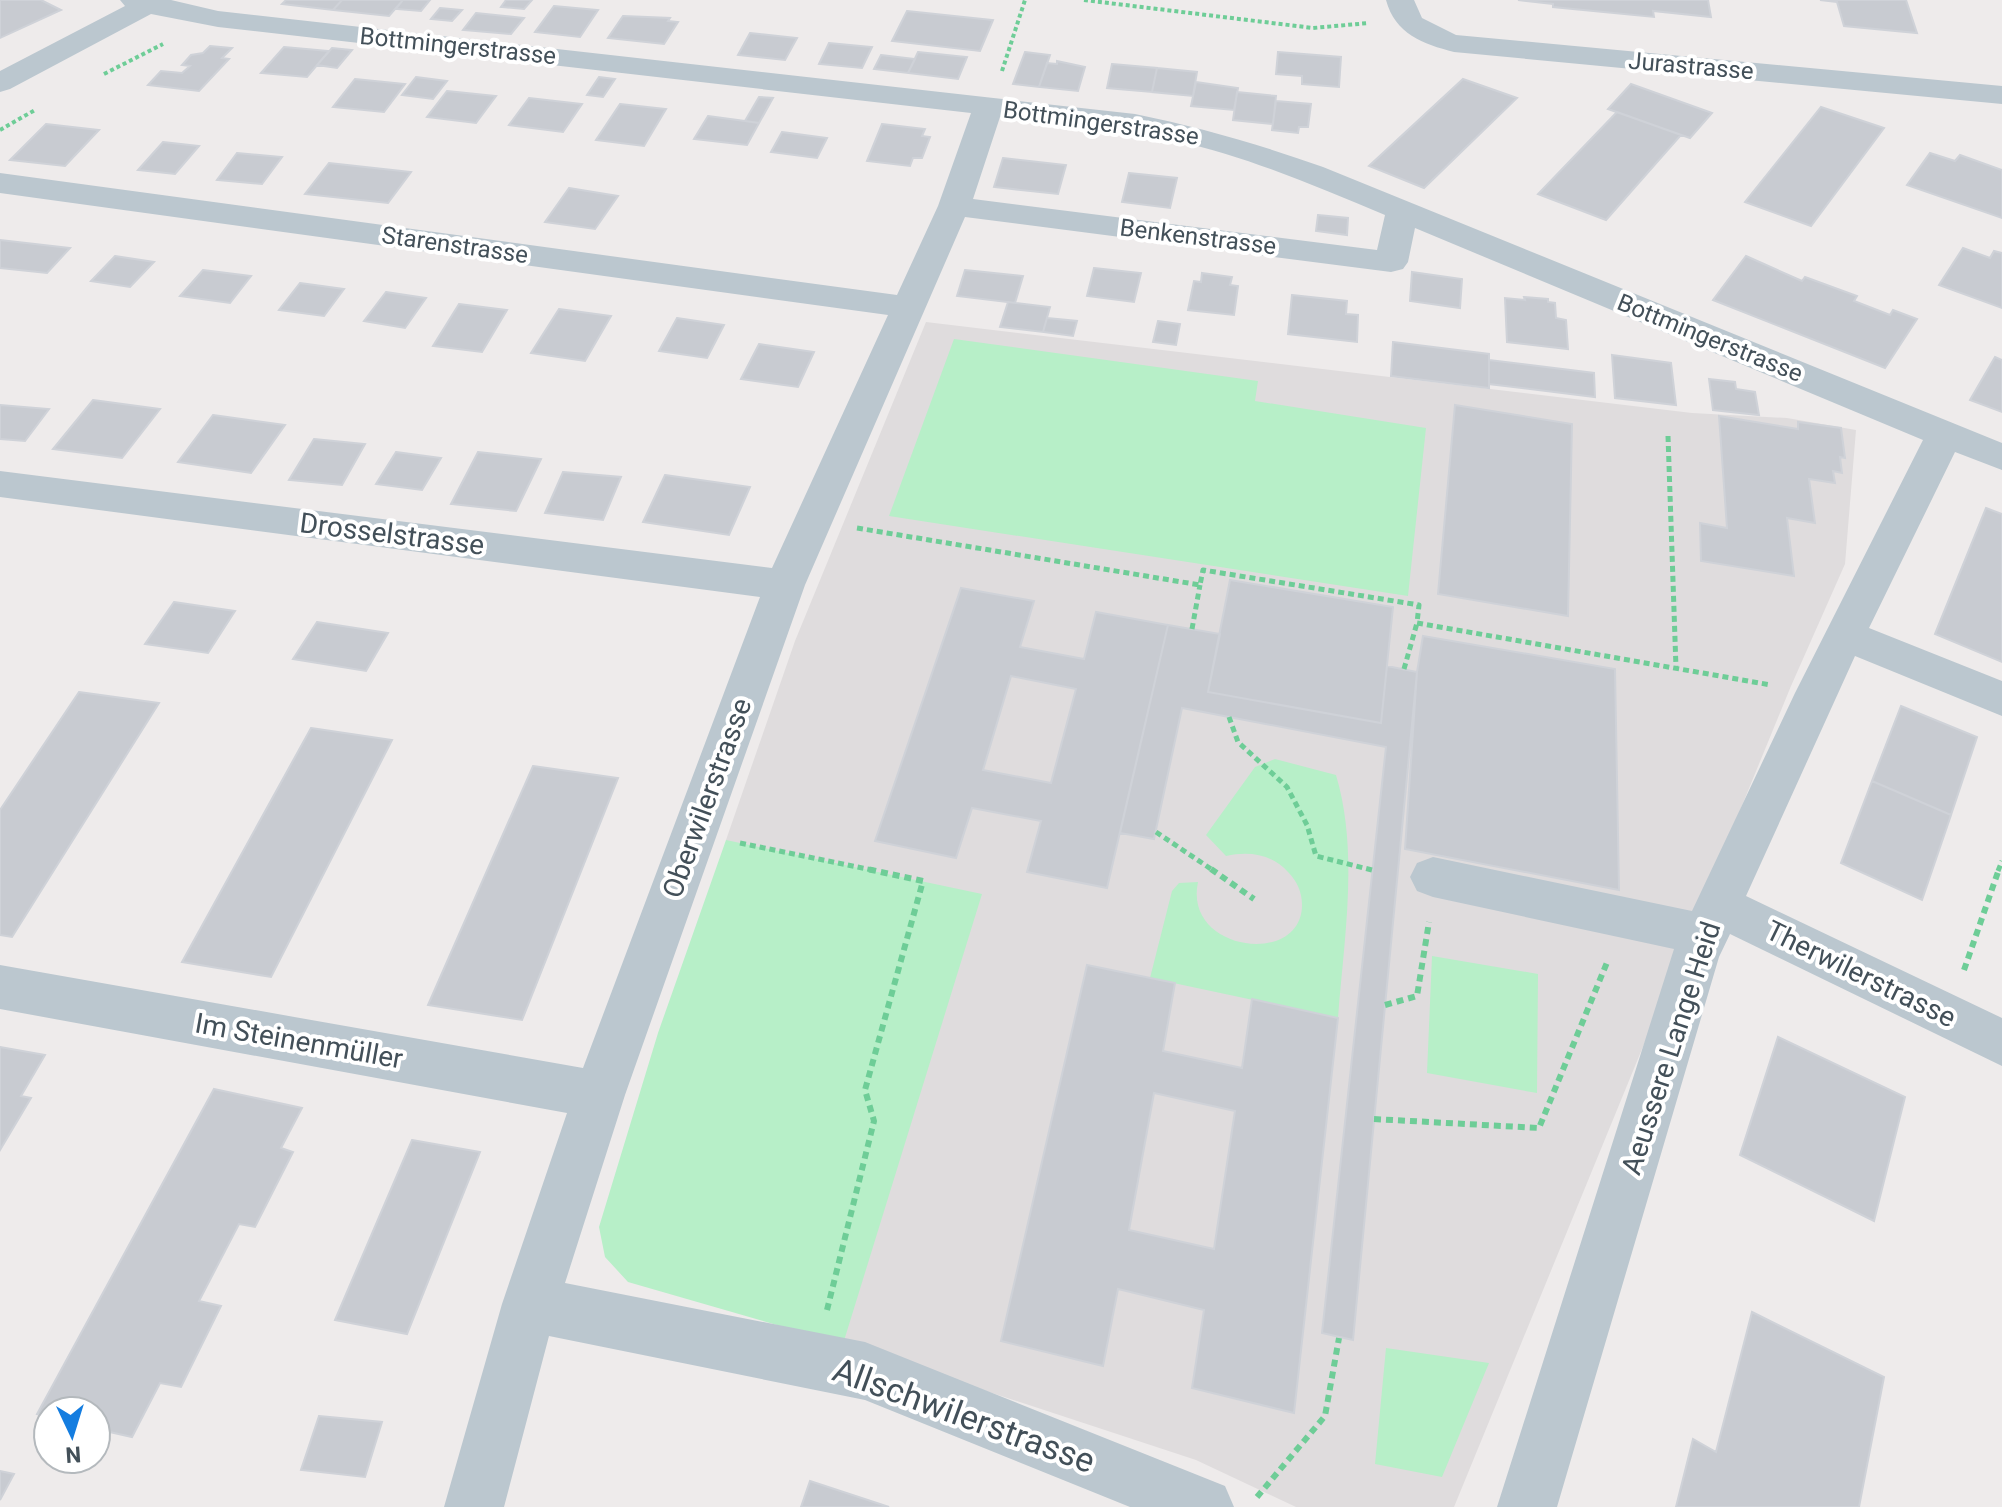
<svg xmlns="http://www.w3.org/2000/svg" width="2002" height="1507" font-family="Roboto,sans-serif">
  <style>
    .education { fill: #dfdcdd }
    .green { fill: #b7efc8 }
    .building { fill: #c8cbd1; stroke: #cfd2d8; stroke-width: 2; fill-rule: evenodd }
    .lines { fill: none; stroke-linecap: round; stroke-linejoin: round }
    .path-far2 { stroke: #6ecd97; stroke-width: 4; stroke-dasharray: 4 3; stroke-linecap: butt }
    .path-far1 { stroke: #6ecd97; stroke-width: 5; stroke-dasharray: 6 4; stroke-linecap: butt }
    .path { stroke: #6ecd97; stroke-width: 6; stroke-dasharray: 7 5; stroke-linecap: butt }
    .minor { fill: #bbc7cf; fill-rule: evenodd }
    .labels { text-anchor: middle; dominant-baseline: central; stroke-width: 8; stroke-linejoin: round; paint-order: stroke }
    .far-street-label { font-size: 24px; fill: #435059; stroke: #fff }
    .street-label { font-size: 28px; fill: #435059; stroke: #fff }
    .near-street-label { font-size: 34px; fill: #435059; stroke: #fff }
  </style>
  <rect width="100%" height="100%" fill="#eeebeb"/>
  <path class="education" d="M926 322 1692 413 1787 418 1856 430 1845 564 1791 686 1454 1507H1296L1196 1460 843 1344 726 840 795 641Z"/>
  <path class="green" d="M954 339 1258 381 1255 401 1426 428 1408 596 889 516Z
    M1275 759 1336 775C1359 852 1344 939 1338 1018L1150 978 1172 891 1179 883 1198 882C1183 952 1302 967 1302 905 1302 892 1297 881 1288 872 1272 854 1249 851 1226 856L1206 835 1255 767Z
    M726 840 982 894 843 1344 628 1282 605 1257 599 1227 658 1033Z
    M1432 956 1538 974 1537 1093 1427 1073Z
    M1386 1348 1489 1363 1442 1477 1375 1464Z"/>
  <path class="building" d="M0 0H41L61 10 0 38Z
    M286 0H342L333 10 282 4Z
    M342 0H403L389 16 333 10Z
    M403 0H430L421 11 396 9Z
    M506 0H532L524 9 501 7Z
    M1518 0H1708L1711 17 1653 11 1654 17 1553 7V4Z
    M1820 0H1906L1917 33 1844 26 1837 2Z
    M554 6 598 10 580 37 535 32Z
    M440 8 462 10 452 21 431 19Z
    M907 11 993 20 980 51 892 41Z
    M476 13 524 18 511 34 463 30Z
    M623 16 670 18 668 21 678 22 664 44 608 38Z
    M750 33 797 38 785 60 738 55Z
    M829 43 872 47 862 68 819 64Z
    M210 46 232 48 222 58 229 59 199 91 148 85 161 71 182 73 190 66 182 65 191 55 203 53Z
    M284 47 329 51 307 77 261 73Z
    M332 48 352 50 337 68 317 65Z
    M918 52 967 57 958 79 908 73Z
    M1025 52 1050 55 1039 87 1013 84Z
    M1278 52 1341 57 1339 87 1302 84V76L1276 74Z
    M881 55 915 59 908 73 874 69Z
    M1057 61 1085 67 1078 91 1039 87 1047 63 1057 64Z
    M1112 64 1157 68 1152 92 1107 88Z
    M1157 68 1197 72 1193 96 1152 92Z
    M416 77 447 81 433 99 402 95Z
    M599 77 615 79 603 97 587 95Z
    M355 79 405 84 384 112 333 107Z
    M1463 79 1517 98 1424 188 1369 166Z
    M1196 82 1238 88 1234 110 1191 106Z
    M1631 84 1712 113 1690 138 1608 109Z
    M447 91 496 96 476 123 427 117Z
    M1237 92 1276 96 1273 124 1233 120Z
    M759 97 773 98 759 123 745 121Z
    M529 98 582 104 563 132 509 125Z
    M1276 101 1311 104 1308 127H1299L1298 133 1272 130Z
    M620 104 666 109 644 146 596 140Z
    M1821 107 1884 128 1811 226 1745 202Z
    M1617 112 1681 135 1606 220 1538 194Z
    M708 116 745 121 759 123 747 145 694 139Z
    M46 124 99 130 65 166 10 160Z
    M882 124 925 129 922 136 930 137 922 158H913L910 166 867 161Z
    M782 132 827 138 817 158 771 152Z
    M163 142 199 146 175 174 138 170Z
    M237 153 282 157 262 184 217 180Z
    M1930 153 1955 161 1960 155 2002 170V218L1907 185Z
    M1003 158 1066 165 1058 194 994 187Z
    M329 163 411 172 388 203 305 194Z
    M1129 173 1177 178 1170 208 1122 202Z
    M569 188 618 196 595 229 545 222Z
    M1318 215 1348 218 1347 235 1316 231Z
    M0 240 70 248 47 273 0 268Z
    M1963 248 1990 258 1994 251 2002 253V308L1939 285Z
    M115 256 154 262 130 287 91 281Z
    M1746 256 1802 281 1805 277 1857 296 1854 301 1890 315 1893 310 1917 319 1885 368 1713 300Z
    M1094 268 1141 273 1134 302 1087 296Z
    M203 270 251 276 230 303 180 296Z
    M965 270 1023 276 1015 303 957 296Z
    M1412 272 1462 279 1460 308 1410 301Z
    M1202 273 1232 277 1230 285 1238 286 1234 315 1188 310 1194 281 1201 282Z
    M300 283 344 289 324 316 279 310Z
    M386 292 426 298 405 328 364 321Z
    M1292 295 1347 301 1346 314 1358 315 1357 342 1288 334Z
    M1524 297 1548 299V302L1555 303 1556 318 1566 320 1568 349 1507 342 1505 298 1525 300Z
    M1008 302 1050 307 1043 332 1000 327Z
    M459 304 507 310 482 352 433 346Z
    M559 309 611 316 585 361 531 353Z
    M677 318 724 325 707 358 659 351Z
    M1047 318 1077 321 1073 336 1043 332Z
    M1158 321 1180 324 1176 345 1153 342Z
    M1393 342 1489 354V388L1391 376Z
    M759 344 814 352 798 387 741 379Z
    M1612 355 1671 363 1676 405 1615 398Z
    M1995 357 2002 360V412L1970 400Z
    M1489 360 1594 373 1595 397 1489 384Z
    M1709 379 1735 382 1736 389 1755 392 1759 415 1713 410Z
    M93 400 160 409 122 458 53 449Z
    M0 405 49 409 25 441 0 439Z
    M1455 405 1572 424 1568 616 1438 594Z
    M213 415 285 425 251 473 178 462Z
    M1719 416 1798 429V422L1841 428 1845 458 1840 457 1842 473 1833 471 1835 483 1809 479 1815 523 1787 518 1794 576 1701 561 1700 523 1727 528Z
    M314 439 365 444 342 485 289 480Z
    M396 452 441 458 422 490 376 484Z
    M478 452 541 459 516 511 451 504Z
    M563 472 621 477 603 520 545 513Z
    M665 475 750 487 729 535 643 522Z
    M1986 508 2002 514V662L1935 634Z
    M1230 580 1393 607 1381 723 1208 692Z
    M961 588 1034 601 1020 647 1084 659 1096 612 1168 625 1107 888 1027 872 1041 821 972 808 956 858 875 841ZM1011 676 1076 689 1051 783 983 770Z
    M174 602 235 611 208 653 145 644Z
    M317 622 388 633 366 671 293 659Z
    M1168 625 1220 634 1208 692 1381 723 1387 666 1417 672 1353 1340 1322 1333 1386 747 1182 708 1154 839 1120 833Z
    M1423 636 1615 669 1619 890 1405 849 1417 672Z
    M79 692 159 703 12 937 0 935V810Z
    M1901 706 1977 737 1951 815 1872 781Z
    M311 728 392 740 271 977 182 962Z
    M533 766 618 778 522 1020 428 1005Z
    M1872 781 1951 815 1922 900 1841 863Z
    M1087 965 1175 983 1163 1051 1242 1068 1252 999 1338 1018 1294 1413 1192 1388 1204 1310 1118 1289 1103 1366 1001 1341ZM1154 1093 1235 1111 1214 1249 1129 1230Z
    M1778 1037 1905 1097 1874 1221 1740 1155Z
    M0 1047 45 1055 21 1096 31 1098 0 1150Z
    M214 1089 302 1108 281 1148 293 1152 255 1227 239 1224 199 1301 221 1306 181 1387 160 1383 132 1437 96 1429V1411H48V1417L37 1414Z
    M412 1140 480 1152 407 1334 335 1320Z
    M1752 1312 1884 1377 1859 1507H1676L1693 1439 1716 1452Z
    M319 1416 382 1422 365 1477 301 1470Z
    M0 1471 14 1474 0 1500Z
    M810 1481 889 1507H801Z"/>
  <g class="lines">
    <path class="path-far2" d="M1084 0 1313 28 1369 23
      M1002 71 1025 0
      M104 74 163 44
      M0 130 35 110"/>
    <path class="path-far1" d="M1668 436 1676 668
      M857 528 1200 585 1203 570 1419 605 1417 623 1771 685
      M1192 629 1200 585
      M1404 669 1417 623
      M1229 717 1238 742 1287 787 1307 825 1316 856 1372 870
      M1156 832 1214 871
      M740 843 877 871
      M1998 871 2002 861"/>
    <path class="path" d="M1211 869 1254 899
      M1964 970 1999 869
      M1385 1005 1417 996 1429 922
      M1374 1119 1539 1128 1608 960
      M827 1310 874 1121 865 1090 923 881 867 869
      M1257 1497 1325 1416 1339 1338"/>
    <path class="minor" d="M120 0H171L218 11 1135 114C1199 127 1261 145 1323 167L2002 443V470L1955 452 1869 628 2002 681V716L1855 656 1746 896 2002 1018V1066L1730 934 1719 957 1557 1507H1497L1674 949 1433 897 1417 891 1410 877 1417 863 1433 857 1692 911 1795 693 1923 440 1415 228 1408 262 1403 269 1391 272 965 217 805 585 625 1095 565 1283 865 1342 1225 1486 1234 1507H1130L865 1400 549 1336 504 1507H444L502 1304 567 1113 0 1009V965L583 1068 760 597 0 497V471L772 568 888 315 0 193V173L897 295 938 206 971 113 218 27 151 14 10 89 0 92V71L125 6ZM1000 117C1059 123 1119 127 1177 141 1249 157 1317 187 1385 215L1377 250 973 199Z
      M1386 0H1414L1422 18 1456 35 2002 86V104L1454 52C1423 44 1395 34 1386 0Z"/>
  </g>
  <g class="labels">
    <g class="far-street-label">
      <text transform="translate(458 46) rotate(6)">Bottmingerstrasse</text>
      <text transform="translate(1691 66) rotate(5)">Jurastrasse</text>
      <text transform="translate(1101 123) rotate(8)">Bottmingerstrasse</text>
      <text transform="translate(1198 237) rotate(7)">Benkenstrasse</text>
      <text transform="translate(455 245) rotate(8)">Starenstrasse</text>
      <text transform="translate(1710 338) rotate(22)">Bottmingerstrasse</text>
    </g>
    <g class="street-label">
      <text transform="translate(392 534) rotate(7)">Drosselstrasse</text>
      <text transform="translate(707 798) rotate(-70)">Oberwilerstrasse</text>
      <text transform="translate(1861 974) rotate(26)">Therwilerstrasse</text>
      <text transform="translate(299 1041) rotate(10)">Im Steinenmüller</text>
      <text transform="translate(1671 1048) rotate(-72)">Aeussere Lange Heid</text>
    </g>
    <g class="near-street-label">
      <text transform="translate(964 1415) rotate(20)">Allschwilerstrasse</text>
    </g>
  </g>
  <g transform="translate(72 1435) rotate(176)"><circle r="38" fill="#ffffff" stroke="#b4b9bd" stroke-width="2"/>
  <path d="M0-6L14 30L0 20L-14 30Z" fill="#147de0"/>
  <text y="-12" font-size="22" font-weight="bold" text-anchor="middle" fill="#435059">N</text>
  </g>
</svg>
